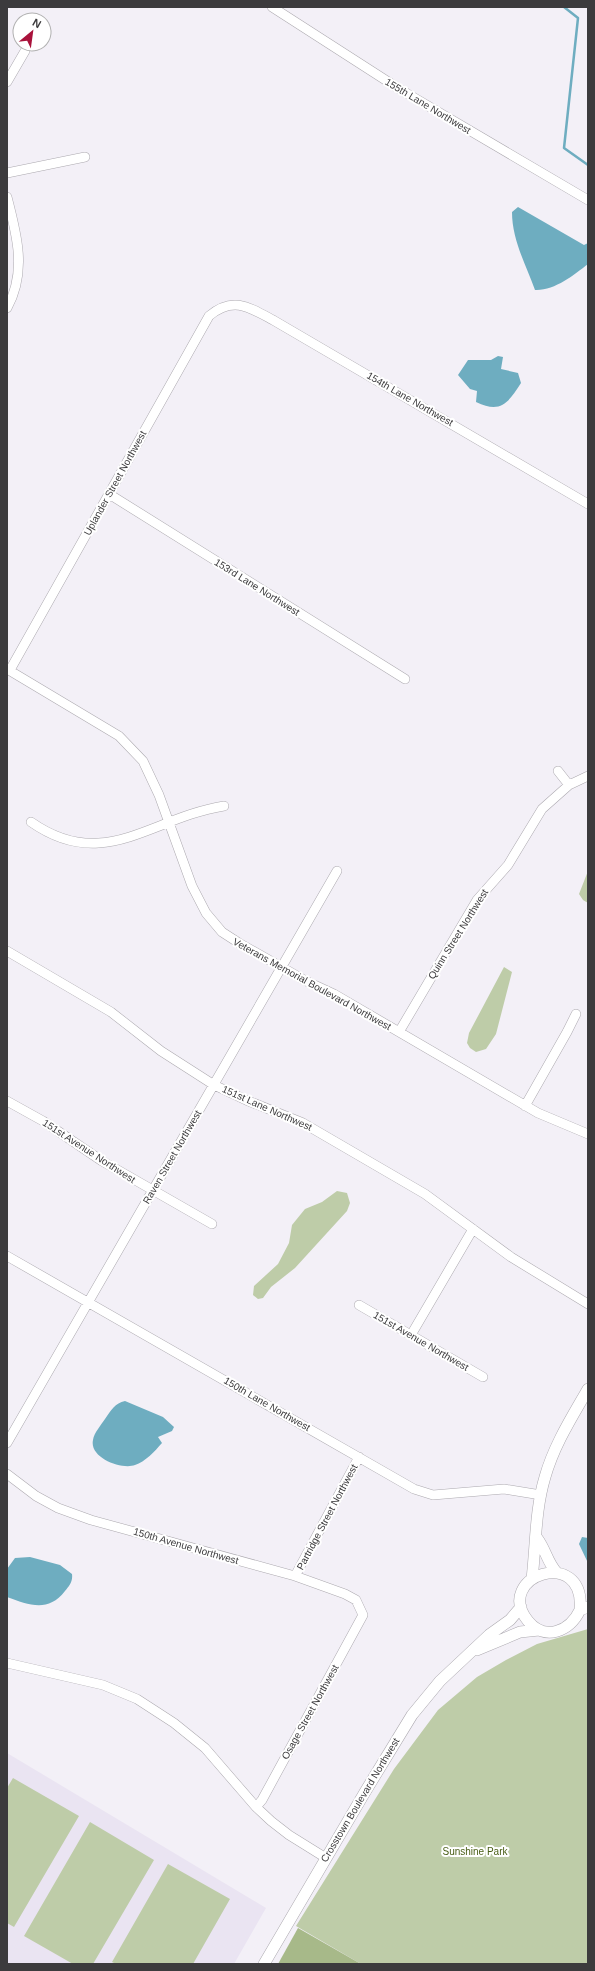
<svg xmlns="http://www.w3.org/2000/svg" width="595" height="1971" font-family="Helvetica,sans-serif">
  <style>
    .built { fill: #eae4f2 }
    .green { fill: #becca8 }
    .forest { fill: #a7b989 }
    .water { fill: #6eadc0 }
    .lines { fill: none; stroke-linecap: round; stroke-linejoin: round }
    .stream { stroke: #6eadc0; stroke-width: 2.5 }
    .minor-casing { stroke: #aca9af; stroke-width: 10 }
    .tertiary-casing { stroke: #aca9af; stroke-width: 12 }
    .minor { stroke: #fff; stroke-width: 9 }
    .tertiary { stroke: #fff; stroke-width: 11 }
    .labels { text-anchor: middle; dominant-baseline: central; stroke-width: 4; stroke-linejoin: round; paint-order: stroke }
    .street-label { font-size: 10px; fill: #3c3b3d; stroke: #fff }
    .park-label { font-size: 10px; fill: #4a5f17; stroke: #fff }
  </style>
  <rect width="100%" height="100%" fill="#f3f0f7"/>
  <path class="built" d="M7 1753 266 1908 234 1964H7Z"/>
  <path class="green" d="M588 871V903L583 900 579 894Z
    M504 967 512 972 496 1034 486 1049 476 1052 470 1048 467 1043 469 1033Z
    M337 1191 347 1193 350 1203 347 1211 295 1268 271 1287 263 1298 258 1299 253 1295 254 1286 278 1264 289 1243 292 1225 305 1209 322 1202Z
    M588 1629V1964H361L296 1926 394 1769 438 1710 477 1677 506 1660 537 1644Z
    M13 1778 79 1816 14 1927 7 1923V1788Z
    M90 1822 154 1860 93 1964H73L24 1936Z
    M168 1864 230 1899 193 1964H116L112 1962Z"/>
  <path class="forest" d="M298 1928 361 1964H278Z"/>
  <path class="water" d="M518 207 584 245 588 243V264C574 275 554 291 535 290 526 265 512 240 512 212Z
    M498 356 503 357 501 369 518 373 521 383C508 403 501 414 476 402L477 391 470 389 458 375 468 360H491Z
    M125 1401 163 1417 174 1427 172 1431 158 1437 162 1443C155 1451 145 1462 135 1465 122 1470 89 1458 93 1440 94 1433 101 1425 105 1419 111 1410 115 1403 125 1401Z
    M582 1537 588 1538V1563L579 1544Z
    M30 1557 60 1565 72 1574C73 1582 69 1586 65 1591 48 1613 29 1605 7 1597V1569L15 1558Z"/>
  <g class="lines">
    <path class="stream" d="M564 7 578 18 564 148 588 165"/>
    <g class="minor-casing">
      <path id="minor" d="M272 7 401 90 588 200
        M7 82 25 51
        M7 173 85 157
        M7 197C17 235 27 272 7 308
        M109 494 405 679
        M7 669 119 736 143 761 159 795 192 886 206 913 222 932 239 943 306 981 334 994 538 1113 588 1134
        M10 670 209 316C233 296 249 307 273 320L588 504
        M558 771 569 785
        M31 822C104 873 150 818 224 806
        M7 951 111 1012 161 1051 214 1085 246 1100 303 1123 425 1194 511 1257 588 1304
        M399 1032 477 900 508 865 542 809 569 785 588 776
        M7 1101 43 1121 102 1161 212 1224
        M525 1106 567 1032 576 1014
        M7 1256 414 1489 433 1495 504 1489 541 1495
        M359 1305 483 1377
        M411 1335 473 1229
        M7 1443 337 871
        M7 1474 36 1496 58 1508 91 1520 295 1576 345 1594 356 1600 363 1615 262 1800 256 1807
        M295 1576 359 1457
        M7 1663 103 1685 137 1699 174 1723 205 1748 256 1807 271 1821 289 1835 326 1858"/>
    </g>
    <g class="tertiary-casing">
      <path id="tertiary" d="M537 1538C546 1550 547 1562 557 1573
        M532 1579C536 1545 535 1510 545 1477 554 1445 572 1417 588 1389
        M580 1610C586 1545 492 1576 528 1621 545 1642 570 1631 580 1610L588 1607
        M477 1650 520 1632 539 1630
        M264 1964 365 1792 412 1715 440 1681 489 1635 510 1620 521 1607"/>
    </g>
    <use href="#minor" class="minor"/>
    <use href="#tertiary" class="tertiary"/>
  </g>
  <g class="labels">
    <g class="street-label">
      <text transform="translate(428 106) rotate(31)">155th Lane Northwest</text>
      <text transform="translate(410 399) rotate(30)">154th Lane Northwest</text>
      <text transform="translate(115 483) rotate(-61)">Uplander Street Northwest</text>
      <text transform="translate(257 587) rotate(32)">153rd Lane Northwest</text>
      <text transform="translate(458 934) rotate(-58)">Quinn Street Northwest</text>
      <text transform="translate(312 984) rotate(29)">Veterans Memorial Boulevard Northwest</text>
      <text transform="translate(267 1108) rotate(24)">151st Lane Northwest</text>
      <text transform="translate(89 1151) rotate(33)">151st Avenue Northwest</text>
      <text transform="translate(172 1157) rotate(-60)">Raven Street Northwest</text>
      <text transform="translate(421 1341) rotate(30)">151st Avenue Northwest</text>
      <text transform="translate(267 1404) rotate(30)">150th Lane Northwest</text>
      <text transform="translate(327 1517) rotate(-62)">Partridge Street Northwest</text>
      <text transform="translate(186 1546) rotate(16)">150th Avenue Northwest</text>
      <text transform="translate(310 1712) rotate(-61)">Osage Street Northwest</text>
      <text transform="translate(360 1800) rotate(-59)">Crosstown Boulevard Northwest</text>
    </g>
    <g class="park-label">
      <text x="475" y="1851">Sunshine Park</text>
    </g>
  </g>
  <rect width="595" height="1971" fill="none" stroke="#3c3b3d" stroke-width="16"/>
  <g transform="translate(32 32) rotate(29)"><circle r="19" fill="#ffffff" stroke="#b1b1b1"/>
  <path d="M0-3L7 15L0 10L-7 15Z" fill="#a9123b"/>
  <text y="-6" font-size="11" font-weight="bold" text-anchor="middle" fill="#3c3b3d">N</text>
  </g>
</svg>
